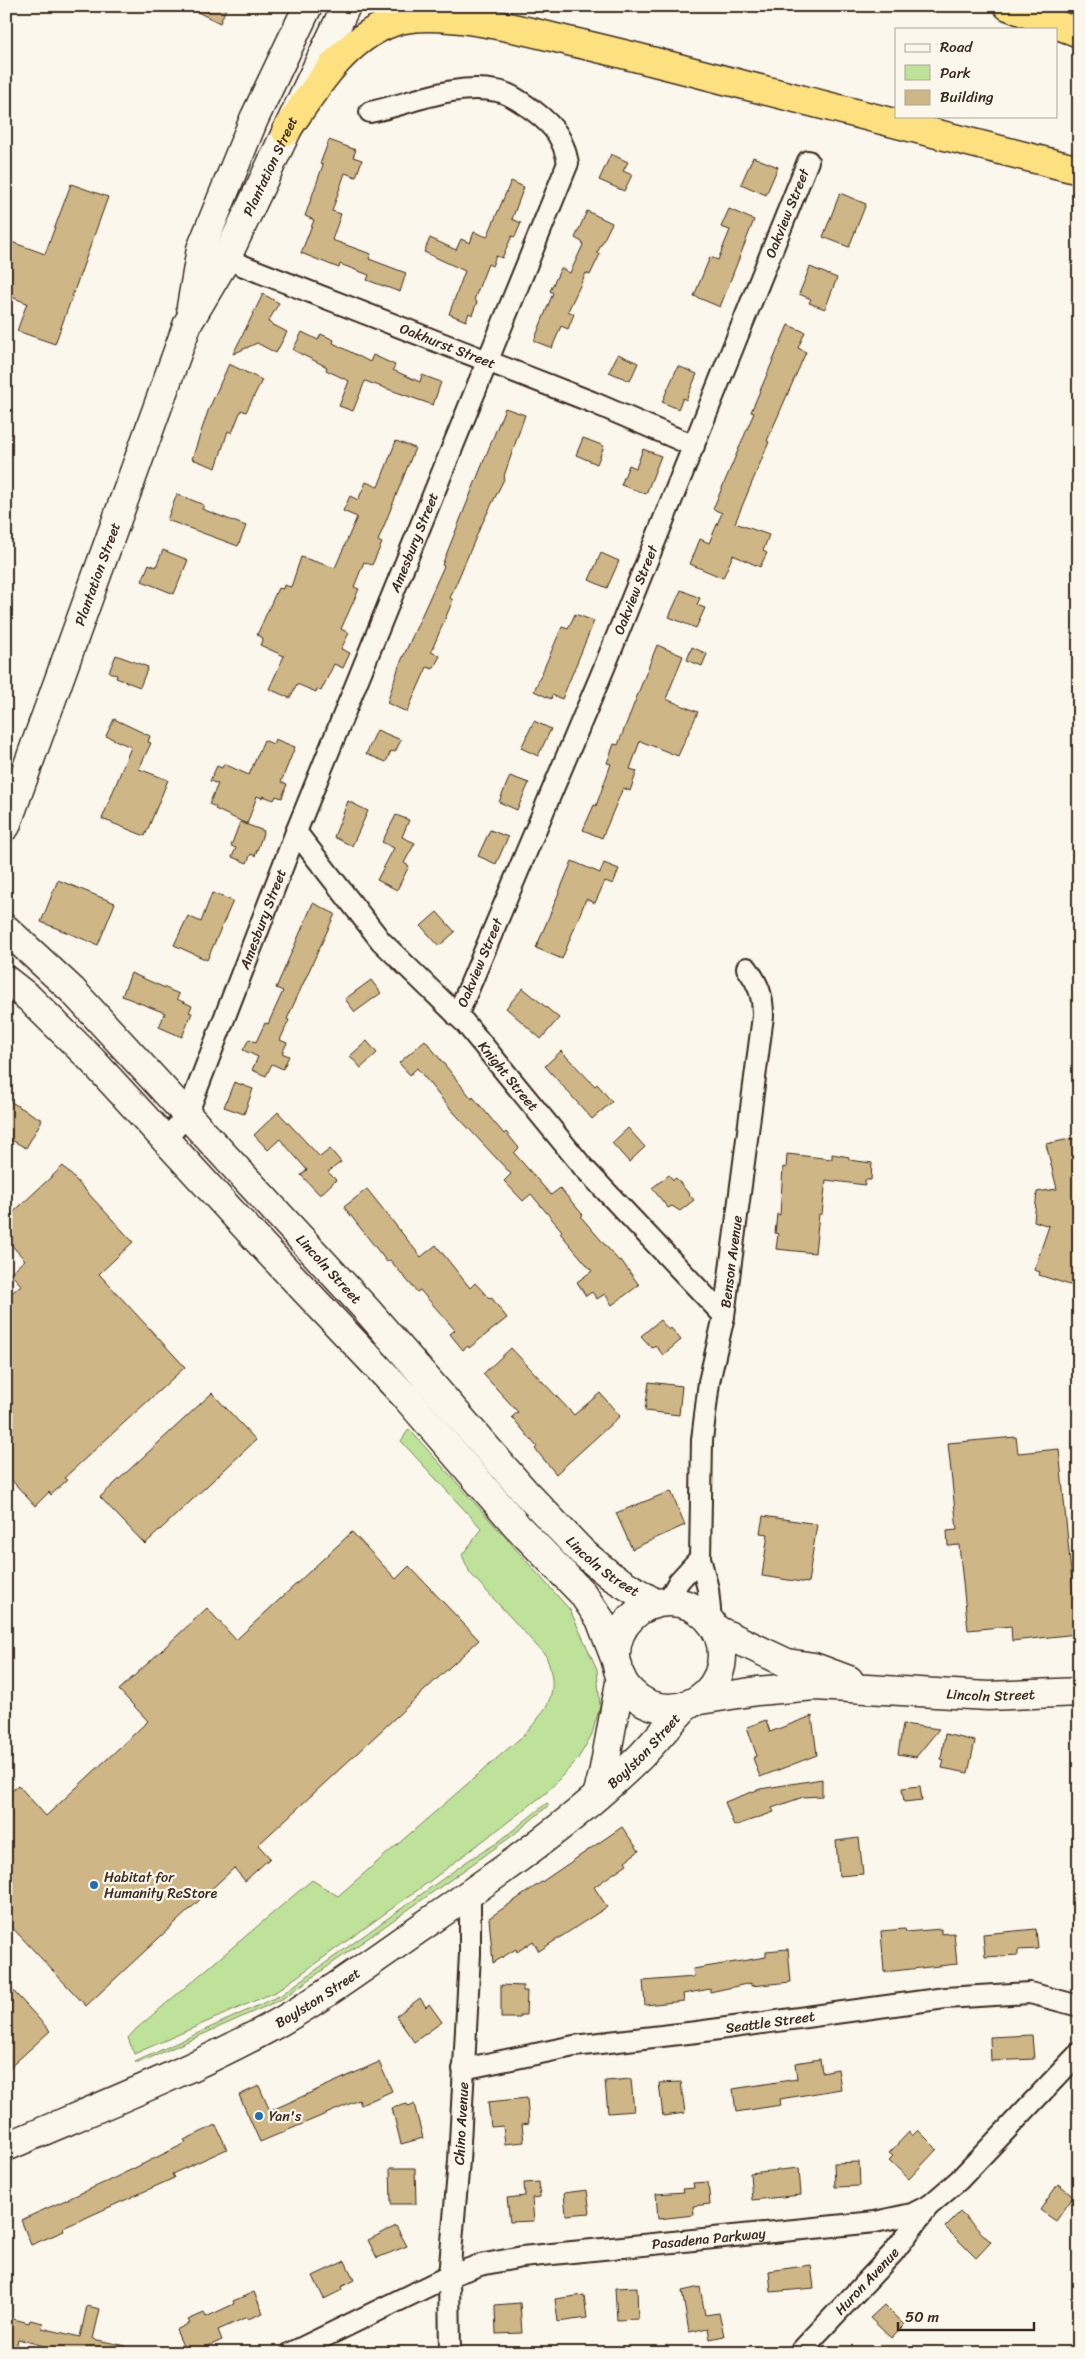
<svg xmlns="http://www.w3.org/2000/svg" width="1085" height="2359" font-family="Sriracha,sans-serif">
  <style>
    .green { fill: #bfe29b; stroke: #7d865c }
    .building { fill: #cfb686; stroke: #3b2a1e }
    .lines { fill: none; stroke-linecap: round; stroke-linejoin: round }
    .street-casing { stroke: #3b2a1e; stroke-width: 24 }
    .secondary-casing { stroke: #3b2a1e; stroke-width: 31 }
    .highway-casing { stroke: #3b2a1e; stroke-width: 31 }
    .street { stroke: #fbf7ec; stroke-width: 20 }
    .secondary { stroke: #fbf7ec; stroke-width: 28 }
    .highway { stroke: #fde080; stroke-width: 28 }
    .poi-dot { fill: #1f6fb2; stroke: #fbf7ec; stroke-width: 2 }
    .labels { text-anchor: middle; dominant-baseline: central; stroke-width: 4.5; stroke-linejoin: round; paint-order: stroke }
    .street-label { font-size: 14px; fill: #3b2a1e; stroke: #fbf7ec }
    .poi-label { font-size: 14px; fill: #3b2a1e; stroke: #fbf7ec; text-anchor: start }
  </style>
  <rect width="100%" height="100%" fill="#fbf7ec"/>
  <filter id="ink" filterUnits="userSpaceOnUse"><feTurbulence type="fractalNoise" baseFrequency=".02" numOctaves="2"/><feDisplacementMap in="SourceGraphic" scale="10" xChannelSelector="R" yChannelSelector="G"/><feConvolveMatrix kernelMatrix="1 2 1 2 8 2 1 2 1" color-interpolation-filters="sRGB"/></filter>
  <g filter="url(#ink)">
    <path class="green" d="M409 1429 570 1610 597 1669 600 1706 591 1737 577 1760 546 1793 426 1884 277 1991 134 2054 128 2038 136 2029 312 1880 338 1896 525 1734C549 1707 560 1692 546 1656L470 1573 462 1555 482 1529 401 1441Z
      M547 1803 549 1805 512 1836 282 1999 141 2062H135L281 1995 469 1860 497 1843Z"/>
    <path class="building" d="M185 6H227L220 23Z
      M329 140 356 150 353 157 362 160 356 177 345 173 332 211 341 214 332 240 371 254 369 259 406 273 400 292 367 280 369 275 340 264 339 268 301 253 314 220 305 216 323 165 320 164Z
      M611 154 628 162 623 171 632 175 624 191 599 180Z
      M753 157 778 167 766 195 741 184Z
      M511 181 524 187 512 219 521 223 515 237 512 236 502 258 496 256 492 266 488 264 474 300 477 302 472 315 469 313 466 321 449 314 465 271 424 252 430 238 456 250 461 239 470 243 474 232 487 237Z
      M71 184 108 197 55 344 17 331 27 303 6 295V240L45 254Z
      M840 193 866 204 849 247 823 237Z
      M729 209 754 220 720 307 694 296 710 257 718 260 730 230 721 227Z
      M587 211 612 223 597 253 600 254 590 275 586 273 568 311 574 314 568 329 561 326 552 348 534 341 553 293 550 291 561 268 570 273 583 245 582 242 575 238Z
      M810 267 837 278 825 309 809 303 811 299 799 294Z
      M263 294 279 303 268 322 287 332 276 353 257 343 233 354Z
      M788 325 805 332 798 348 806 352 767 441 769 442 735 523 769 535 763 551 767 553 760 567 733 555 723 578 690 564 700 539 709 543 722 513 713 509 754 413 751 412Z
      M302 332 318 340 321 334 334 340 333 343 370 362 373 355 395 365 393 370 420 382 422 375 441 382 433 405 365 381 353 411 339 406 349 381 326 370 327 367 293 350Z
      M618 354 638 363 630 381 609 372Z
      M229 364 262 380 246 412 241 410 232 433 228 431 216 468 192 459 208 411Z
      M678 366 697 374 686 400 683 398 678 409 662 402Z
      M505 408 525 415 504 476 505 477 479 530 450 598 453 600 431 652 440 656 433 669 427 667 407 712 387 703 399 666 444 566 442 565Z
      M583 438 604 446 597 464 576 455Z
      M396 441 415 448 378 541 382 543 372 565 364 562 354 587 359 589 341 629 349 633 341 649 350 653 343 668 334 664 321 691 317 689 316 692 297 684 290 698 269 689 284 656 260 645 263 638 257 635 278 588 283 589 284 585 291 587 301 557 335 568 357 517 343 511 350 496 358 500 366 482 378 487Z
      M643 449 661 456 646 494 621 485 629 465 636 468Z
      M177 494 204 505 202 509 246 526 238 546 167 520Z
      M163 550 188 560 174 594 142 581 149 564 156 567Z
      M601 553 619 561 607 588 589 580Z
      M681 590 700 598 697 605 705 608 696 628 669 617Z
      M575 614 594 621 562 699 552 695 551 699 534 691 562 627 568 629Z
      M657 645 683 656 666 699 698 712 678 756 640 741 630 769 637 771 630 791 623 788 602 838 583 830 594 805 596 806 611 764 607 763 614 744 618 745Z
      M692 647 707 654 702 666 687 660Z
      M116 655 148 667 140 687 116 678 117 675 109 672Z
      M114 719 150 736 148 742 151 743 139 769 168 780 145 836 102 819 131 747 106 736Z
      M534 721 551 729 538 756 521 748Z
      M377 730 401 740 395 752 391 751 386 762 366 754Z
      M275 739 295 747 281 782 287 784 282 798 276 796 274 800 263 796 262 798 257 796 247 824 215 809 216 807 209 804 218 784 210 781 217 766 222 768 224 764 249 775 264 740 273 744Z
      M510 776 529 783 517 810 499 802Z
      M348 801 368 811 352 846 334 837Z
      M396 815 409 820 402 837 415 843 404 863 409 866 397 890 377 880 394 848 382 842Z
      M240 822 264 831 255 856 251 854 247 863 232 857 236 848 231 846Z
      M490 830 508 837 496 864 478 856Z
      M572 861 600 873 604 863 619 869 613 884 605 881 595 903 586 899 562 959 536 948Z
      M58 880 115 903 98 945 41 922Z
      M212 893 233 901 207 960 174 945 188 916 201 922Z
      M313 903 335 914 287 1019 289 1020 280 1040 287 1043 282 1053 289 1056 283 1069 272 1064 266 1076 252 1070 258 1057 243 1050 249 1039 256 1042 265 1023 268 1024 283 991 276 988Z
      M437 912 455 932 439 946 421 926Z
      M131 973 179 994 177 999 192 1006 189 1012 192 1013 182 1037 159 1027 165 1013 122 996Z
      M371 980 381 993 355 1012 345 999Z
      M523 988 559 1018 541 1039 506 1008Z
      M425 1040 472 1099 473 1097 504 1134 506 1132 519 1148 514 1153 551 1195 560 1188 583 1215 581 1217 619 1261 621 1260 639 1285 612 1305 605 1294 597 1299 592 1292 586 1296 577 1282 592 1271 560 1233 562 1231 531 1194 523 1201 504 1181 511 1174 446 1104 417 1068 410 1075 399 1063Z
      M367 1041 377 1053 361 1068 350 1056Z
      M561 1051 595 1086 597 1084 612 1102 592 1119 545 1066Z
      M234 1082 253 1089 244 1114 224 1107Z
      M6 1099 42 1120 26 1148 6 1137Z
      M278 1112 320 1157 330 1149 341 1162 328 1172 336 1180 320 1195 301 1175 307 1170 280 1139 268 1150 254 1135Z
      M628 1128 645 1147 629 1162 612 1143Z
      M1079 1137V1288L1039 1275 1040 1272 1034 1270 1049 1226 1034 1221 1037 1192 1057 1189 1046 1144Z
      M787 1154 832 1159V1154L849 1157V1160L872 1163 871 1180H865V1185L826 1180 822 1214H819L815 1253 776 1249 778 1234 775 1233 777 1214 780 1215 783 1167 786 1168Z
      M63 1166 133 1242 99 1274 185 1367 64 1478 67 1480 51 1495 49 1492 35 1506 6 1474V1298L21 1285 10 1273 25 1260 6 1239V1219Z
      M669 1175 673 1180 676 1178 694 1200 680 1211 672 1206 668 1208 652 1188Z
      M367 1189 421 1257 436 1245 470 1288 475 1283 489 1298 491 1297 507 1318 469 1348 468 1346 463 1350 450 1334 455 1330 420 1290 417 1292 390 1260 387 1262 344 1207Z
      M660 1320 669 1330 671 1328 681 1340 663 1355 655 1345 652 1348 641 1336Z
      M511 1348 574 1415 600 1393 620 1416 556 1474 535 1449 537 1447 512 1417 518 1412 483 1374Z
      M649 1382 682 1386 679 1415 645 1411Z
      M212 1393 256 1440 145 1544 100 1497Z
      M1016 1437 1018 1453 1059 1449 1077 1634 1012 1641 1011 1626 968 1630 959 1545 948 1546 947 1531 957 1530 948 1443Z
      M671 1491 685 1525 632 1549 616 1513Z
      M763 1516 817 1524 808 1583 762 1576 768 1534 760 1533Z
      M352 1532 396 1579 409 1566 479 1640 258 1845 270 1858 245 1881 234 1868 86 2006 6 1921V1796L18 1785 46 1816 148 1721 119 1690 207 1608 236 1640Z
      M812 1716 817 1755 760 1777 753 1758 757 1756 747 1727 766 1720 770 1732Z
      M903 1724 939 1729 916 1757 898 1754Z
      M945 1734 975 1741 968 1773 942 1768 944 1760 941 1759Z
      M822 1779V1796L803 1797 772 1808 774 1812 734 1826 725 1802 760 1789Z
      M920 1786 922 1800 904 1802 902 1788Z
      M622 1827 639 1851 625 1861 627 1864 594 1887 607 1907 539 1951 533 1941 517 1952 516 1949 493 1963 489 1918Z
      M859 1838 863 1874 839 1876 836 1841Z
      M905 1929 906 1932 941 1929V1934L954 1933 957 1964 884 1972 881 1931Z
      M1036 1929 1038 1949 1018 1950V1955L985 1957 983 1934Z
      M788 1949 791 1982 751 1986V1983L710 1992V1989L683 1994 684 2001 645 2005 643 1981 694 1977 693 1969 766 1957V1951Z
      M6 1983 50 2031 6 2071Z
      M501 1985 523 1986V1991H527L526 2015H520V2018H501Z
      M420 1998 426 2007 429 2004 442 2022 414 2042 396 2016Z
      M1032 2035 1034 2059 991 2061 990 2037Z
      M820 2059 822 2072 838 2069 841 2089 780 2099 781 2105 736 2112 733 2089 797 2079 795 2063Z
      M379 2062 392 2091 361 2105 359 2100 260 2142 239 2095 259 2086 270 2111Z
      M631 2079 634 2111 608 2113 605 2081Z
      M681 2082 685 2113 663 2116 659 2083Z
      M527 2098 529 2123 522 2124 524 2142 505 2144 503 2126 491 2127 488 2102Z
      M407 2104 408 2106 414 2104 423 2138 401 2144 392 2108Z
      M216 2125 227 2149 172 2174 174 2178 63 2228 64 2231 31 2245 21 2220 108 2181 186 2143 184 2140Z
      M918 2130 937 2149 909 2179 889 2160 893 2156 889 2153 909 2132 912 2136Z
      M859 2162 860 2186 835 2187 834 2163Z
      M390 2168H415L416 2204H391Z
      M799 2168 801 2195 752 2200 750 2173Z
      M539 2182 540 2197 532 2198 534 2221 510 2222 507 2198 525 2196 524 2183Z
      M708 2182 710 2204 693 2206 694 2215 658 2219 656 2194 684 2192 683 2189 694 2188 693 2183Z
      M1058 2184 1074 2196 1056 2221 1040 2210Z
      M587 2190 590 2213 566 2215 564 2193Z
      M960 2212 991 2242 976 2258 945 2227Z
      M396 2226 407 2246 377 2258 368 2240Z
      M345 2261 354 2280 341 2287 342 2290 324 2299 313 2276Z
      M811 2265 814 2288 771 2292 769 2271Z
      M637 2287 638 2319 617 2320 615 2288Z
      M700 2287 705 2315 719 2313 724 2336 710 2339 708 2328 689 2332 682 2291Z
      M254 2292 263 2313 248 2319 247 2317 218 2330 222 2340 193 2353H186L176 2330 190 2323 188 2320 204 2313 206 2317 234 2304 233 2301Z
      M584 2295 587 2318 558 2322 555 2299Z
      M520 2303 522 2333 496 2334 495 2305Z
      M884 2305 904 2325 891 2338 870 2318Z
      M87 2306 100 2309 93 2339 126 2346 125 2353H58L59 2350 18 2339 15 2353H6V2317L29 2323 30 2320 43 2323 42 2328 80 2337Z"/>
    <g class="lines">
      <g class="street-casing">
        <g id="street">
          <path id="s1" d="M213 254 592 402 694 446"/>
          <path id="s2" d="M296 832 381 941 465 1023 583 1167 724 1316"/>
          <path id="s3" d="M457 1016 604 668 808 161"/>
          <path id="s4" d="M166 1139 187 1115 296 832 568 163C563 138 555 127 534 111 524 104 510 93 497 91 454 82 411 104 370 112"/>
          <path id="s5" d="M700 1558 702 1440 709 1382 724 1316 763 1016C763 996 759 985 747 968"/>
          <path d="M667 1602 679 1581 700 1558 708 1589 711 1620"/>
          <path id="s6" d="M463 2069 574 2046 697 2032 945 1998 1030 1993 1079 2006"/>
          <path id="s7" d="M291 2353 449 2276 480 2265 522 2257 875 2222 912 2214 930 2205 959 2180 1079 2053"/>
          <path id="s8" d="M450 2353 449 2276 459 2161 470 1954V1893"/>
          <path id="s9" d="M799 2353 893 2253 927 2208"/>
        </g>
      </g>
      <g class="secondary-casing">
        <g id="secondary">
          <path d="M191 307 201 249 254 119 308 6"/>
          <path id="s10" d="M6 826 188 323 226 259 346 6"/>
          <path id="s11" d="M6 929 72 990 187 1115 366 1309 525 1492 582 1552 611 1576 655 1603"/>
          <path d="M6 980 29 998 90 1058 264 1247 405 1396 517 1526 582 1593 600 1619 618 1666"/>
          <circle cx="669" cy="1655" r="53"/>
          <path d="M717 1630 787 1663 814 1667 849 1680"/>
          <path id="s12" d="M700 1700 757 1691 815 1686 988 1696 1079 1692"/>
          <path d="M597 1796 603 1774 621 1677"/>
          <path id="s13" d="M6 2147C94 2109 184 2074 269 2028 318 2001 364 1967 410 1935 489 1880 572 1824 641 1756 657 1739 672 1721 688 1704"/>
        </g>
      </g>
      <g class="highway-casing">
        <path id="highway" d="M1008 6 1079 33
          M286 131C314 90 344 39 393 22 437 7 523 30 568 41 627 54 685 70 744 85 855 114 967 142 1079 170"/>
      </g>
      <use href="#street" class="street"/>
      <use href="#secondary" class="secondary"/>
      <use href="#highway" class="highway"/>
    </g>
  </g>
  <g class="poi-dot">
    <circle cx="94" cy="1885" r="5"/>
    <circle cx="259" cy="2116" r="5"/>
  </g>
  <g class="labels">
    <g class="street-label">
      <text stroke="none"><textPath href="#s10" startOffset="712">Plantation Street</textPath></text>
      <text stroke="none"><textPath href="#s3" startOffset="868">Oakview Street</textPath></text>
      <text stroke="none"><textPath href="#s1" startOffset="252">Oakhurst Street</textPath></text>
      <text stroke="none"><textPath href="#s4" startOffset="648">Amesbury Street</textPath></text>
      <text stroke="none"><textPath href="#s10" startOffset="268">Plantation Street</textPath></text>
      <text stroke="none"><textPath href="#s3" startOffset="462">Oakview Street</textPath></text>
      <text stroke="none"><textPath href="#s4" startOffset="242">Amesbury Street</textPath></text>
      <text stroke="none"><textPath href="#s3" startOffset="58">Oakview Street</textPath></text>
      <text stroke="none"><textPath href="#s2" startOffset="324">Knight Street</textPath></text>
      <text stroke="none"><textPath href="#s5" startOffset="299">Benson Avenue</textPath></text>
      <text stroke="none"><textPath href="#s11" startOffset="469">Lincoln Street</textPath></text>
      <text stroke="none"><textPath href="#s11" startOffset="874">Lincoln Street</textPath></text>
      <text stroke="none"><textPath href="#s12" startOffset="292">Lincoln Street</textPath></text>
      <text stroke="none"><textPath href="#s13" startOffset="756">Boylston Street</textPath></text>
      <text stroke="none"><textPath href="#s13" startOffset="346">Boylston Street</textPath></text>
      <text stroke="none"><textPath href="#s6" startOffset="311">Seattle Street</textPath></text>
      <text stroke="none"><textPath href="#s8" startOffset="230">Chino Avenue</textPath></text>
      <text stroke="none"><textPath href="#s7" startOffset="439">Pasadena Parkway</textPath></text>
      <text stroke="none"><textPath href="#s9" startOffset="99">Huron Avenue</textPath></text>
    </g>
    <g class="poi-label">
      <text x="104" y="1877">Habitat for<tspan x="104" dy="16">Humanity ReStore</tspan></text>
      <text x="269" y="2116">Yan's</text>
    </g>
  </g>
  <rect width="1085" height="2359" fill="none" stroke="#fbf7ec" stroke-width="25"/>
  <rect x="12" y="12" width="1060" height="2334" fill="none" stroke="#3b2a1e" stroke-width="2" filter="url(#ink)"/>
  <rect x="895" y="28" width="162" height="90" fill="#fbf7ec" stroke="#aea59a"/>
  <rect x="905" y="44" width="25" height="8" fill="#fbf7ec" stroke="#aea59a"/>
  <text x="940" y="52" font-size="15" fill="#3b2a1e">Road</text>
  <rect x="905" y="65" width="25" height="15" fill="#bfe29b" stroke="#aea59a"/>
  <text x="940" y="78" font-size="15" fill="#3b2a1e">Park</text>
  <rect x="905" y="90" width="25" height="15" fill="#cfb686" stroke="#aea59a"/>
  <text x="940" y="102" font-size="15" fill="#3b2a1e">Building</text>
  <path d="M898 2322v8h136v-8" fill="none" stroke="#3b2a1e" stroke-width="2.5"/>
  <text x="905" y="2322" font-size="15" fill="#3b2a1e" stroke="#fbf7ec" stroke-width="4" paint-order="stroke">50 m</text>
</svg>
